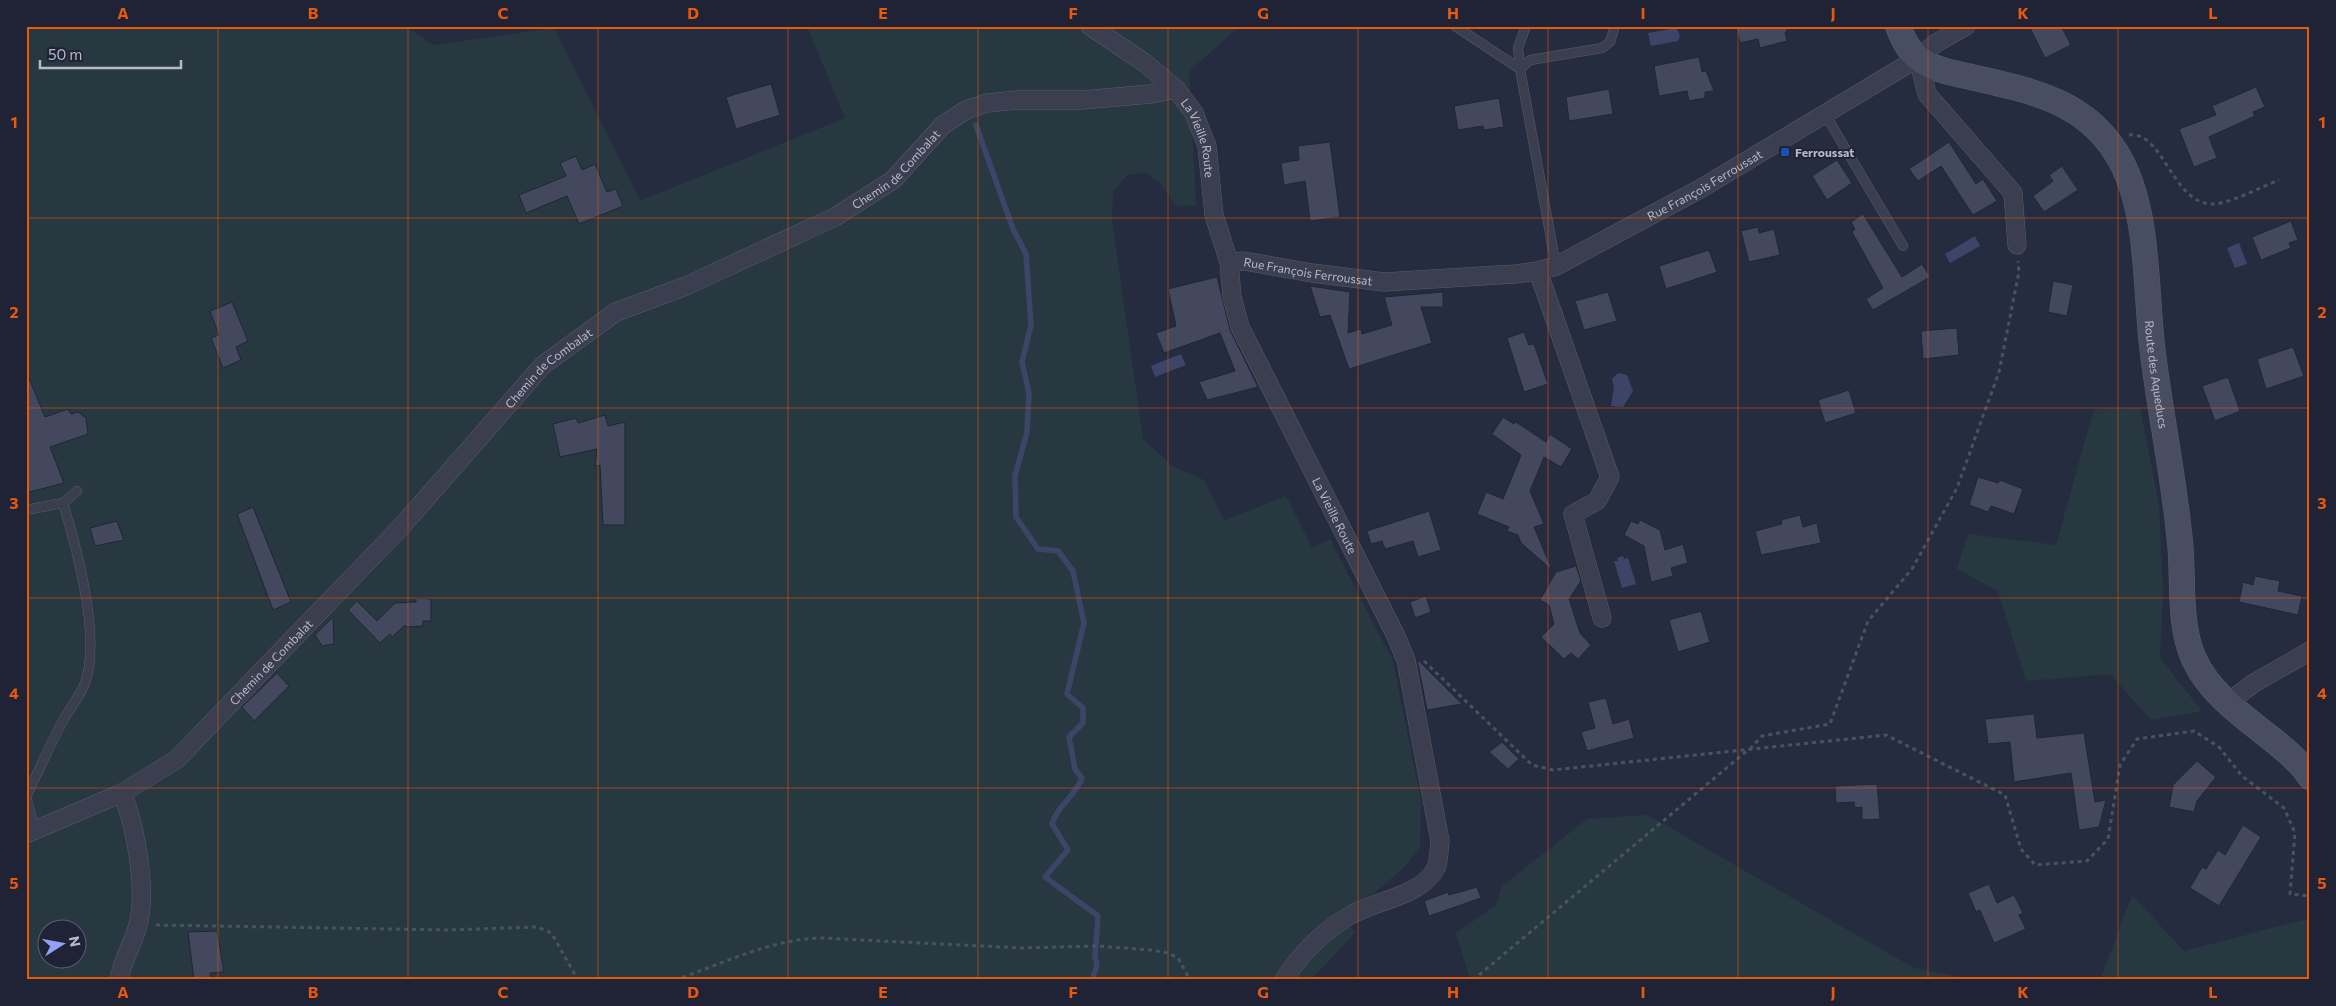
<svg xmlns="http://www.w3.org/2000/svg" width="2336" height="1006" font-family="Commissioner,sans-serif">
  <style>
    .green { fill: #283840; fill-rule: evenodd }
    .water { fill: #3c4567 }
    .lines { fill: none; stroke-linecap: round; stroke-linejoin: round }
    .stream { stroke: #3c4567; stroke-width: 5.5 }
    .building { fill: #43485f; stroke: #212536 }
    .service-casing { stroke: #585c6d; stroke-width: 10 }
    .minor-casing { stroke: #585c6d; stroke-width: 19 }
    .secondary-casing { stroke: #585c6d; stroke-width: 26 }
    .path { stroke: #46555d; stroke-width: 3; stroke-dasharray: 4 4; stroke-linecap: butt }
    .service { stroke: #3a3e4f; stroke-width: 9 }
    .minor { stroke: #3a3e4f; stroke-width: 18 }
    .secondary { stroke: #494d62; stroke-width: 25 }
    .grid { fill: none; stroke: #e8590c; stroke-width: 1; stroke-opacity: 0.55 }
    .transit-dot { fill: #1a4fb4; stroke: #1f2335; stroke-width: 2 }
    .labels { text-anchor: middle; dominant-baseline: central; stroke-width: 4; stroke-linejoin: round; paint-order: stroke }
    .street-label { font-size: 12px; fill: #b7baca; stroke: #1f2335 }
    .poi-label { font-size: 12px; font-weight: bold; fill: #b7baca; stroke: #1f2335; text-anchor: start }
    .neatline { fill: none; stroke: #e8590c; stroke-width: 2 }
    .grid-label { font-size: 16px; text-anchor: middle; font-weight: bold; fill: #e8590c }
  </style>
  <rect width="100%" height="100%" fill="#262c3f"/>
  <path class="green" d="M26 26H405L433 45 554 28 640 201 845 118 807 26H1240L1189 71 1196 205 1176 206 1160 183 1145 172 1127 175 1113 192 1112 220 1143 439 1174 467 1204 480 1224 521 1286 496 1312 548 1330 539 1393 661 1421 801 1420 848 1403 868 1375 893 1338 910 1355 933 1311 980H26ZM48 928H78V958H48Z
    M2140 408 2159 505 2163 591 2160 658 2202 711 2151 720 2110 674 2026 681 1998 591 1957 569 1968 534 2056 545 2094 409Z
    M1648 815 1914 968 1976 980H1470L1456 933 1496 905 1502 886 1587 819Z
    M2132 895 2184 951 2307 919 2310 921V980H2100Z"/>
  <path class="water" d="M1676 28 1680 35 1678 41 1651 46 1648 33Z
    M1975 236 1980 246 1950 263 1945 254Z
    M2239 243 2247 264 2235 268 2227 248Z
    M1181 354 1186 365 1155 377 1151 366Z
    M1618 373 1627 375 1633 391 1623 407 1611 406 1614 387 1612 379Z
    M1623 556 1624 559 1628 558 1636 584 1622 588 1614 561H1618L1617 558Z"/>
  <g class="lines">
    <path class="stream" d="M976 125 1013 229 1026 254 1031 325 1022 362 1029 393 1027 432 1015 476 1016 517 1038 549 1058 551 1073 571 1084 623 1067 694 1083 708V723L1069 737 1075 769 1082 778C1075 797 1057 806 1052 824L1068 850 1045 877 1098 916 1095 957 1097 965 1092 980"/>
  </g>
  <path class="building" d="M1736 26H1787V32H1785L1787 41 1760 48 1758 39 1740 43Z
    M2029 26H2061L2071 45 2045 58Z
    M1699 57 1702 72 1706 71 1714 91 1705 92V98L1689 101 1687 91 1659 96 1654 66Z
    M771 84 780 115 736 129 726 97Z
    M2256 87 2265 107 2253 112 2255 116 2209 137 2217 158 2194 167 2179 129 2216 115 2212 106Z
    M1609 89 1613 114 1569 121 1566 97Z
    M1499 98 1504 127 1484 130 1483 126 1458 130 1454 106Z
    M1330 142 1340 217 1310 221 1305 181 1284 185 1281 163 1299 160 1298 146Z
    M1949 142 1976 184 1983 179 1997 201 1973 215 1941 166 1918 181 1909 169Z
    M576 156 582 170 595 164 607 192 616 189 623 206 579 224 567 196 526 213 519 195 566 176 560 163Z
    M1837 160 1852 183 1827 200 1812 176Z
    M2062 166 2078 190 2044 212 2033 196 2053 181 2049 175Z
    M1863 214 1902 277 1922 264 1930 277 1873 310 1866 299 1883 288 1852 232 1855 229 1851 222Z
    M2291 221 2298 240 2289 243 2291 248 2261 260 2252 237Z
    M1758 227 1759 233 1774 229 1780 255 1749 262 1741 231Z
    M1709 250 1717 272 1666 289 1659 266Z
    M1217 277 1230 330 1258 387 1207 400 1199 382 1235 371 1220 333 1164 353 1156 333 1176 326 1168 289Z
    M2053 281 2073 285 2067 316 2048 312Z
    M1310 286 1350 292 1348 333 1361 329 1362 334 1392 325 1384 297 1443 292V307H1421L1432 343 1349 369 1330 315 1320 317Z
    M1608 292 1617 321 1584 330 1575 301Z
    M232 302 248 341 236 347 241 360 223 368 211 338 219 335 210 311Z
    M1957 328 1959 355 1923 359 1921 331Z
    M1524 332 1529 345 1534 344 1548 384 1524 392 1507 338Z
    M2293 347 2304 376 2266 389 2257 359Z
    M26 371 45 417 68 409 71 414 78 412 86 418 88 434 50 447 64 483 26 493Z
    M2228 377 2240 411 2215 421 2202 386Z
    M1849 390 1856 413 1825 423 1818 400Z
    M605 415 608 426 625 422V525H603L600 465 595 466 597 449 560 457 553 424 576 418 578 423Z
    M1503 417 1514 424 1516 422 1546 442 1550 434 1572 449 1561 467 1544 457 1530 491 1544 524 1534 527 1552 570 1521 543 1518 535 1507 531 1509 527 1477 514 1486 492 1503 499 1521 455 1492 434Z
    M1978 477 1998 483 2000 480 2023 489 2014 514 1991 506 1988 512 1969 505Z
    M253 507 291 602 273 610 237 514Z
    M1429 511 1441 550 1418 557 1413 541 1385 549 1382 541 1371 544 1367 531Z
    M1800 515 1803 527 1817 523 1821 543 1761 555 1755 531 1782 524 1781 520Z
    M1640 520 1660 530 1665 550 1683 544 1688 563 1671 568 1673 576 1651 582 1644 546 1624 535 1631 521 1638 524Z
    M117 521 124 540 95 546 90 528Z
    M1576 566 1581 581 1569 599 1580 633 1591 645 1578 659 1571 653 1564 659 1541 637 1554 624 1549 605 1540 600 1556 572Z
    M2255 576 2280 581 2278 591 2302 596 2298 615 2239 602 2243 582 2253 585Z
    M1426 596 1431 612 1415 618 1410 602Z
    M416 598 431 599V621H423V626L407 627 405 625 392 637 390 634 380 643 348 610 357 601 377 621 395 603 416 602Z
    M1701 611 1710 642 1678 652 1669 620Z
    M333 617 334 644 322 646 315 635Z
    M1417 659 1462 704 1427 710Z
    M277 673 289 686 254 721 242 707Z
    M1606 698 1613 724 1629 719 1634 738 1587 751 1581 732 1595 728 1588 702Z
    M2034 714 2037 738 2084 733 2095 802 2106 800 2099 827 2079 830 2071 773 2014 782 2010 742 1988 744 1985 719Z
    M1502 742 1519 759 1508 769 1489 752Z
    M2197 761 2216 777 2197 801 2194 812 2169 807 2173 785Z
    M1877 784 1880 819 1862 820V807L1855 808 1854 802 1836 803 1835 786Z
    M2243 825 2261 837 2219 906 2190 888 2202 867 2206 869 2218 850 2225 855Z
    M1989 884 1997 903 2014 895 2023 913 2019 915 2026 929 1994 943 1980 910 1976 912 1968 893Z
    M1477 887 1481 898 1429 916 1424 901 1448 892 1449 895Z
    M217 931 224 972 210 973 211 980H194L188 932Z"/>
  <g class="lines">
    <g class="service-casing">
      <path id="service" d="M1455 26 1520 69 1556 266
        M1520 69 1530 60 1602 48 1610 42 1615 26
        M1520 69 1518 48 1526 26
        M1825 114 1903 246
        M26 510 63 503 77 491
        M26 797C39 770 51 743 65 717 72 706 82 693 86 680 100 634 77 549 63 503
        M26 797 35 830"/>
    </g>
    <g class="minor-casing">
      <g id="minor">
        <path id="s1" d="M1090 26 1145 63 1176 89 1194 113 1207 146 1214 215 1229 262 1232 297 1240 327 1396 636 1406 660 1440 841C1439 849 1439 861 1436 868 1421 897 1375 900 1349 916 1322 932 1301 953 1284 980"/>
        <path d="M1918 58 1927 94 2013 193 2017 245"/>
        <path id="s2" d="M1229 262 1244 261 1312 273 1384 282 1515 274 1538 271 1556 266 1700 189 1918 58 1936 43 1966 26"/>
        <path d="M1538 271 1610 477 1597 501 1573 514 1602 618"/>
        <path d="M2227 703 2254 683 2310 651"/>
        <path id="s3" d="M26 834 122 793 176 760 401 527 543 365 616 312 686 286 835 217 893 180 943 125 966 110 987 103 1018 100H1082L1151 94 1176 89"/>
        <path d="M119 980C122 961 133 944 138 925 147 890 136 826 122 793"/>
      </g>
    </g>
    <g class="secondary-casing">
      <g id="secondary">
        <path id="s4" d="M1898 26C1902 37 1908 50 1918 58 1933 70 1953 73 1971 77 2032 91 2090 101 2122 163 2150 218 2145 293 2153 354 2161 417 2174 479 2180 542 2184 580 2178 624 2194 659 2210 694 2244 717 2273 740 2287 751 2300 762 2310 777"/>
      </g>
    </g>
    <path class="path" d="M2129 135C2163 131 2172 201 2210 204 2228 205 2261 187 2279 180
      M1424 661 1532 765 1553 770 1886 735 2005 795 2021 849 2035 865 2087 861 2108 839 2120 765 2137 739 2194 731 2219 747 2242 776 2284 808 2295 833 2290 894 2310 896
      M1750 749 1762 736 1830 724 1868 621 1912 569 1957 488 1999 372 2019 272 2018 261
      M156 925 448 930 535 927 546 930 552 934 578 980
      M675 980C722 964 771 939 821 938L1022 948 1096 946 1151 950 1168 953 1178 958 1190 980
      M1473 980 1748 750"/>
    <use href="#service" class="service"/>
    <use href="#minor" class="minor"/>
    <use href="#secondary" class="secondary"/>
  </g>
  <path class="grid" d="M218 26V980M408 26V980M598 26V980M788 26V980M978 26V980M1168 26V980M1358 26V980M1548 26V980M1738 26V980M1928 26V980M2118 26V980M26 218H2310M26 408H2310M26 598H2310M26 788H2310"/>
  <rect class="transit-dot" x="1780" y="147" width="10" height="10" rx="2.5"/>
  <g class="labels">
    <g class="street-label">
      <text stroke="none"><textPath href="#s1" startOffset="162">La Vieille Route</textPath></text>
      <text stroke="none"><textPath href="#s3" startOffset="1114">Chemin de Combalat</textPath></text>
      <text stroke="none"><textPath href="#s2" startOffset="499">Rue François Ferroussat</textPath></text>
      <text stroke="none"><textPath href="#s2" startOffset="80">Rue François Ferroussat</textPath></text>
      <text stroke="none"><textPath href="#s3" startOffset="709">Chemin de Combalat</textPath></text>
      <text stroke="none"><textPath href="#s4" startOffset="491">Route des Aqueducs</textPath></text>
      <text stroke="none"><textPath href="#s1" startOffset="568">La Vieille Route</textPath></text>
      <text stroke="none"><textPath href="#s3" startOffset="304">Chemin de Combalat</textPath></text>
    </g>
    <g class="poi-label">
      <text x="1795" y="152">Ferroussat</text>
    </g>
  </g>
  <rect width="2336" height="1006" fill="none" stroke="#1f2335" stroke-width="55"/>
  <g transform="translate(62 944) rotate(79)"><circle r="24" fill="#1f2335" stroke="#5c5f71"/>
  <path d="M0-4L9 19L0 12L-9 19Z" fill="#91a2f4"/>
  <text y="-8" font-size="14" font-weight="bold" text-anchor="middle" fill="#b7baca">N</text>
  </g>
  <path d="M40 60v8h141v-8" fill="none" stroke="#b7baca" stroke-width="2.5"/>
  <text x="48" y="60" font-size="15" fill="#b7baca" stroke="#1f2335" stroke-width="4" paint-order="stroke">50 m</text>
  <rect x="28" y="28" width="2280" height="950" class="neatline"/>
  <g class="grid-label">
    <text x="123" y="19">A</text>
    <text x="313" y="19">B</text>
    <text x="503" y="19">C</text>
    <text x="693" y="19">D</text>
    <text x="883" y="19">E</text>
    <text x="1073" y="19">F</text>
    <text x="1263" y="19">G</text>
    <text x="1453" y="19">H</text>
    <text x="1643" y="19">I</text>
    <text x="1833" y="19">J</text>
    <text x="2023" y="19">K</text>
    <text x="2213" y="19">L</text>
    <text x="14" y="128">1</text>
    <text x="2322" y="128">1</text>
    <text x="14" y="318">2</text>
    <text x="2322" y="318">2</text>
    <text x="14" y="509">3</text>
    <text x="2322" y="509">3</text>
    <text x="14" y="699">4</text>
    <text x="2322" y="699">4</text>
    <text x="14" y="889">5</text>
    <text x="2322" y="889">5</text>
    <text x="123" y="998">A</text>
    <text x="313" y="998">B</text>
    <text x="503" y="998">C</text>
    <text x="693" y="998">D</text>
    <text x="883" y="998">E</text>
    <text x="1073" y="998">F</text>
    <text x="1263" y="998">G</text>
    <text x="1453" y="998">H</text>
    <text x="1643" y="998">I</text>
    <text x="1833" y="998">J</text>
    <text x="2023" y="998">K</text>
    <text x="2213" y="998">L</text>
  </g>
</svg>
